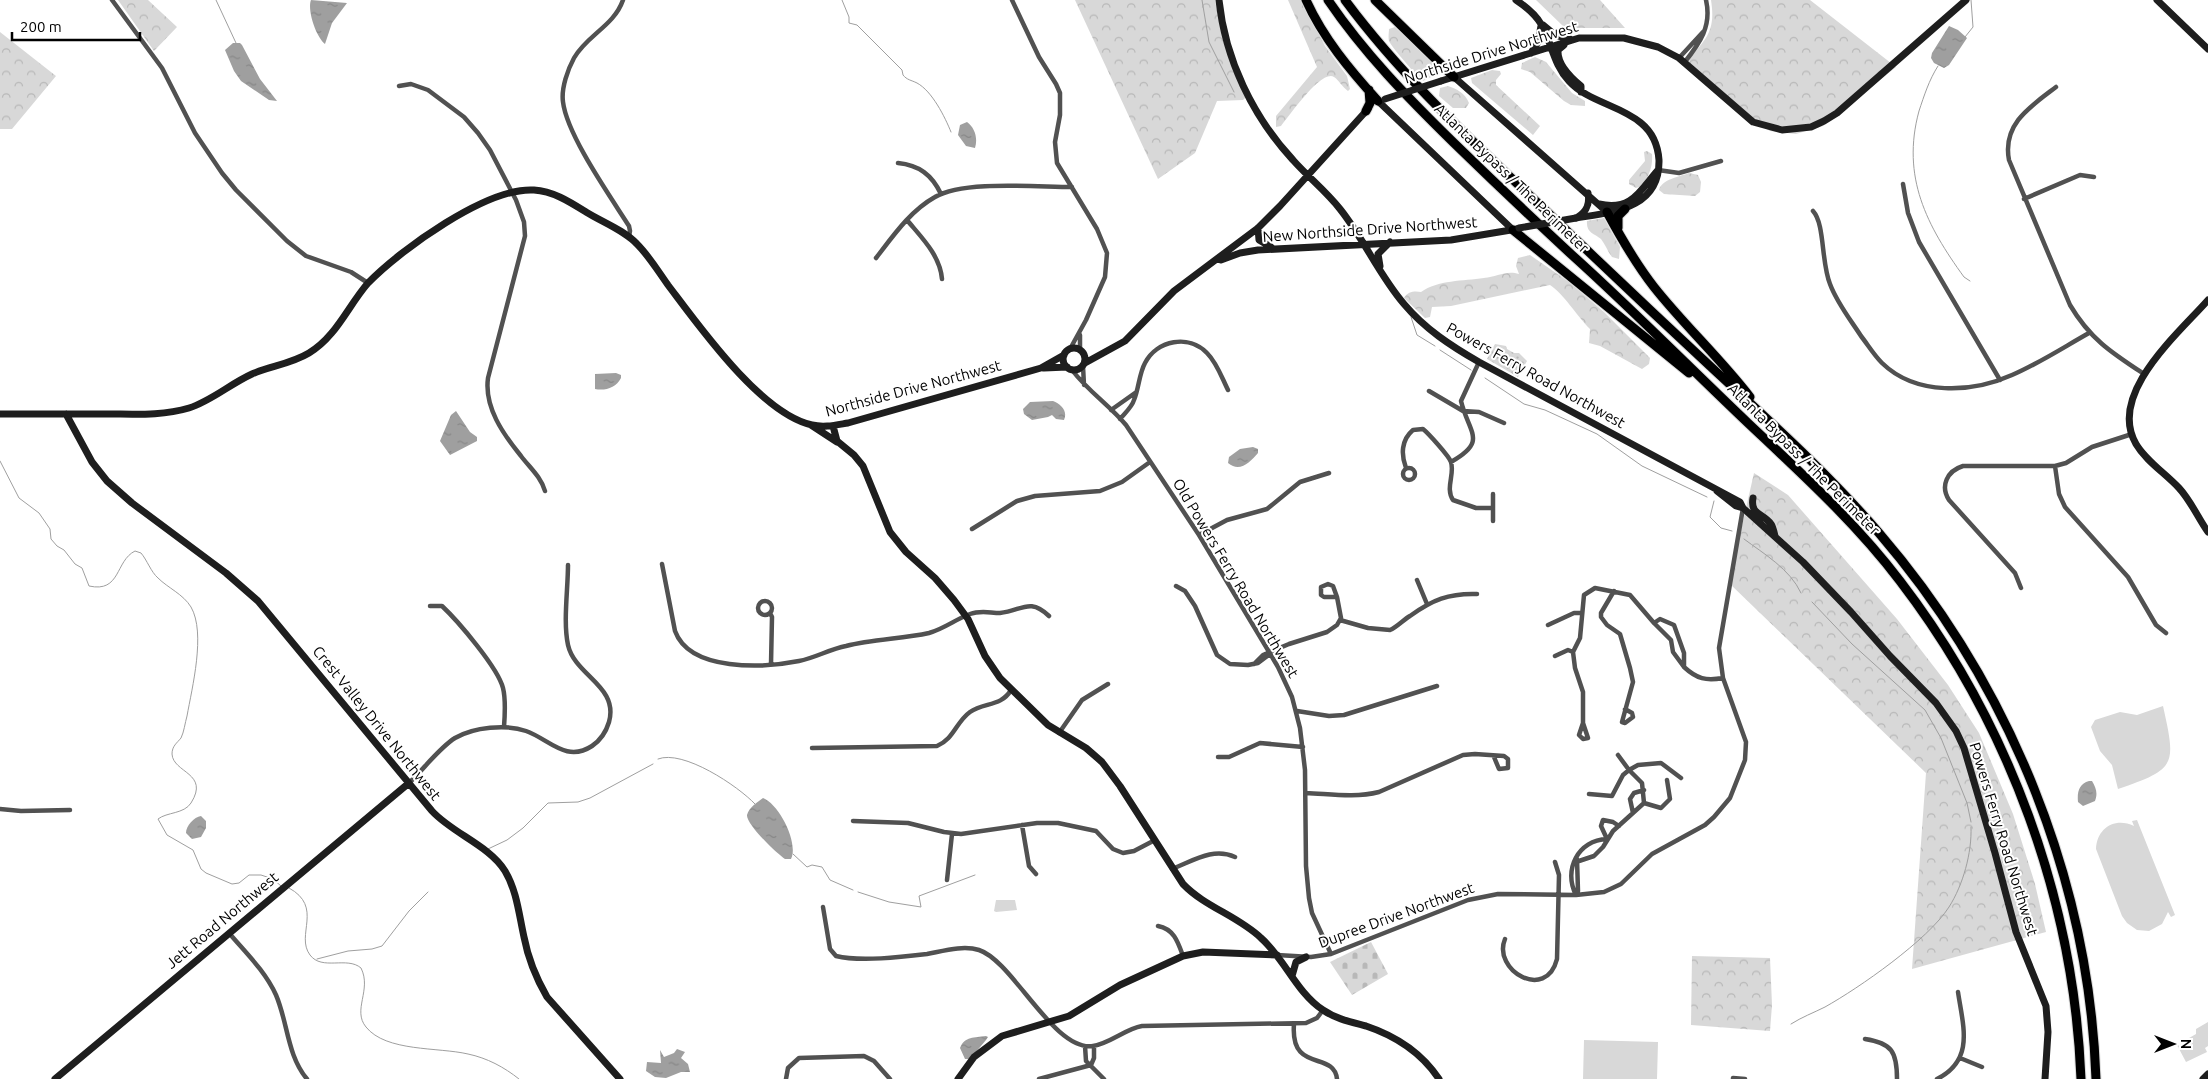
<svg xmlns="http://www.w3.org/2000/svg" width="2208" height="1079" font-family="Ubuntu,sans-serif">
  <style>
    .grass { fill: url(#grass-dots) }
    .forest { fill: url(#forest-crowns) }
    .cemetery { fill: url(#cemetery-stones) }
    .garden { fill: #d8d8d8 }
    .water { fill: url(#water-ripples) }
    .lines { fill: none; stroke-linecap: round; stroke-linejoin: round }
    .stream { stroke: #9f9f9f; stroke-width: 1 }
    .highway-casing { stroke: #dbdbdb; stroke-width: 11 }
    .street { stroke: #515151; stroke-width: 4.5 }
    .secondary { stroke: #1e1e1e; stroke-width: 7 }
    .highway { stroke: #000; stroke-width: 9 }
    .secondary-bridge { stroke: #1e1e1e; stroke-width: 7 }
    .labels { text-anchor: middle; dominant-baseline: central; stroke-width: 4; stroke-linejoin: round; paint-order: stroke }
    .street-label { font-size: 15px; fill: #000; stroke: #fff }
  </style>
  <defs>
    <pattern id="grass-dots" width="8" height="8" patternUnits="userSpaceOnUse" patternTransform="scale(1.25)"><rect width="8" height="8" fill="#d8d8d8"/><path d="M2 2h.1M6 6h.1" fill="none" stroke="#b8b8b8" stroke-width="1.8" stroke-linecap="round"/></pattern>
    <pattern id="forest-crowns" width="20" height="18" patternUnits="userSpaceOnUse" patternTransform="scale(1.25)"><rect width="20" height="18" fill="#d8d8d8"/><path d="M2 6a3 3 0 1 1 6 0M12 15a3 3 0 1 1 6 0" fill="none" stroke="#b8b8b8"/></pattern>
    <pattern id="cemetery-stones" width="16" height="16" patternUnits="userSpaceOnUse" patternTransform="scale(1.25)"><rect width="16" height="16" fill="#d8d8d8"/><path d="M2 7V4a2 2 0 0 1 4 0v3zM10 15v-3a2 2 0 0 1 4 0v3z" fill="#b8b8b8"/></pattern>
    <pattern id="water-ripples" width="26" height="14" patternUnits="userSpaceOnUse" patternTransform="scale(1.25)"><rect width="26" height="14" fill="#9f9f9f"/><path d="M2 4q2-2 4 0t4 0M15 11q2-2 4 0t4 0" fill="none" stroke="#878787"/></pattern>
  </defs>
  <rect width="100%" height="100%" fill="#fff"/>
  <path class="grass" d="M1495 344 1506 346 1507 349 1514 353H1519L1527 361 1518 377 1487 359Z"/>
  <path class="forest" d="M118 0H148L177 27 154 51Z
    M1075 0H1215C1221 35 1231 66 1246 97L1243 100 1217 101 1195 153 1158 179Z
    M1288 0H1301L1325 46 1347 76 1350 89 1348 91C1342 87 1339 80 1334 77 1321 69 1288 118 1281 126L1276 127V116L1317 67Z
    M1536 0H1600L1625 28H1572L1563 26Z
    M1711 0H1810L1896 67 1823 126 1796 134 1770 131 1745 117 1686 62C1706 39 1716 32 1711 0Z
    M1395 27 1435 64 1439 73 1423 81C1419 79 1390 45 1389 41 1388 37 1389 32 1389 29Z
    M0 32 56 76 12 129H0Z
    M1535 57 1546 62 1572 93 1585 101V106L1571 105 1564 101 1530 72 1521 69 1522 63Z
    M1492 70 1500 71 1501 74 1496 80V85L1540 126 1533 135 1472 83 1471 78Z
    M1448 86C1457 89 1465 93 1469 103L1466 108H1453L1439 96 1440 88Z
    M1647 151 1652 154C1653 167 1649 176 1642 186L1636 188 1629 184V180L1645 161 1644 152Z
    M1689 173 1698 175 1701 182 1700 192 1695 196 1664 194 1659 190C1662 179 1679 177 1689 173Z
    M1604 218 1620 247 1619 259 1612 257C1608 252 1605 244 1601 239 1594 233 1586 233 1587 221Z
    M1530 255 1569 282 1604 312 1650 358 1649 364 1642 369 1600 346 1589 343 1590 329C1577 316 1563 293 1550 285L1451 306 1432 307 1430 317 1425 318 1404 298C1408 291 1415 291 1421 292 1438 280 1463 281 1484 278 1497 277 1506 270 1519 274L1516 266 1518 258Z
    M1754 473 1788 495 1897 619 1948 685 1979 733 2013 814 2035 884 2046 932 1912 969 1926 773 1729 583Z
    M1692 956 1770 958 1772 1005 1770 1031 1691 1025Z"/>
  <path class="cemetery" d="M1371 942 1388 974 1352 995 1330 962Z"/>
  <path class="garden" d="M2163 706C2176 765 2177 769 2118 789L2112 765 2100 751 2091 727 2095 720 2120 712 2137 715Z
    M2137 820 2175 915 2171 917 2168 912 2162 924 2149 931 2137 930 2127 923 2122 916 2096 849C2097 828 2115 817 2134 826L2132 821Z
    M996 900H1015L1017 910 996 912 994 911Z
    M2208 1022V1046L2205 1048 2207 1052 2186 1062 2177 1045 2196 1034V1029Z
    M1584 1040 1658 1042 1657 1079H1583Z"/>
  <path class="water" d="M311 0 347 3 332 23 325 44C316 37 307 10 311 0Z
    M1949 26 1958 30 1967 38 1949 65 1944 68 1934 63 1931 58 1932 53Z
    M233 43H240L242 45 260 79 277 101 269 100 241 81 234 71 225 50Z
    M967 122C975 128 978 138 975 148L966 146 958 135 960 125Z
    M616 373 621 375V378C616 388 605 391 595 389V374Z
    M1053 401C1061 404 1068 411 1064 420L1056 419 1052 415 1048 417 1032 420 1024 414 1023 409 1030 402Z
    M456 411 470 432 477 437V441L450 455 440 441 451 415Z
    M1253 447 1258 449V453C1250 462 1240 473 1228 463L1229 457 1240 449Z
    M2089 781H2092C2096 788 2098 793 2095 801L2083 806 2078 802C2077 792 2079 784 2089 781Z
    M763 798C779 804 799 843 791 859H785C777 854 746 824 747 815 749 807 758 802 763 798Z
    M201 816 206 821V828L201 837 192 839 186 833C186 826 194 817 201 816Z
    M986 1036 988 1037 986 1040 970 1059H965L960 1048C965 1036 974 1038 986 1036Z
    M677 1049 685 1052 681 1058 688 1064 690 1072H681L666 1078 655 1077 646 1071 647 1062 661 1063 660 1050 664 1057 674 1053Z"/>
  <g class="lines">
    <path class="stream" d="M216 0 236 43
      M842 0 849 17V23L857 25 902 70 903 75C907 80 911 80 917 83 932 91 945 117 951 132
      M1202 0 1209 42 1234 92
      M1965 37 1973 27 1971 0
      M1938 66C1929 80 1924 96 1919 111 1901 177 1927 226 1964 277L1970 281
      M1411 317 1417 335 1435 346
      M1440 350 1471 370
      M1485 378 1524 404 1545 410 1597 434 1642 466 1707 497
      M0 461 19 498 39 513 50 529 51 539 57 546 64 550 75 564 82 568 89 586C121 593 115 561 135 551L141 553C147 560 151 572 158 578 168 588 183 594 191 607 206 633 192 688 187 716 185 723 184 732 181 738 177 743 172 746 172 754 173 773 210 773 191 803 184 814 167 812 158 819L167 835 193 850 201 869 206 873 232 884 239 883 249 875H261L273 879 281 886
      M1714 501 1710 517 1721 528 1732 531
      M1744 539C1764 554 1790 569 1801 593
      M1812 602 1852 644 1925 710 1941 738 1967 803 1971 822
      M658 759C683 749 738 786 755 804
      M488 849 507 840 523 828 548 803 578 802 590 798 653 764
      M793 854 807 867 812 865 822 867 830 880 853 890
      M289 888C324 907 295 935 310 955 322 971 347 956 361 968 372 990 352 1010 366 1027 386 1052 438 1047 468 1054 487 1058 504 1067 519 1079
      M858 892 889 902 921 907 919 896 975 875
      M317 959 348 951 372 949 382 946 409 911 428 892
      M1791 1024C1802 1017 1813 1013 1825 1007 1859 988 1928 940 1949 907 1963 885 1972 853 1971 827"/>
    <g class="highway-casing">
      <path id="highway" d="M1306 0C1323 38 1350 70 1378 101
        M1328 0C1364 53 1408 98 1454 143 1493 181 1532 218 1572 255 1633 310 1690 368 1749 424 1802 474 1856 523 1900 581 2009 723 2074 900 2081 1079
        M1345 0C1402 77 1472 141 1542 207 1597 260 1653 313 1710 366 1767 419 1828 473 1879 533 2009 684 2089 879 2096 1079
        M1375 0 1454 77
        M1366 111 1370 103 1369 90
        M1607 212C1621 238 1636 264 1654 287 1684 325 1720 358 1750 397
        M1618 228V216L1625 209
        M1513 230 1689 373"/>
    </g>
    <path class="street" d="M112 0 162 68 195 133 222 173 236 190 287 241 306 256 351 272 368 283
      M623 0C614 26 587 35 574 58 568 69 561 88 563 102 567 135 610 196 629 226L630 231 629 237
      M1012 0 1039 57 1056 84 1060 93V115L1055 142 1057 163 1097 229 1107 253 1105 277 1086 320 1070 349
      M1679 58 1703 32
      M1684 63C1700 43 1712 26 1706 0
      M399 86 411 84 428 90 464 117 478 133 490 150 516 200 524 222 525 236 488 378C484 407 503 434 521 456 530 468 541 477 545 491
      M2056 87C2031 106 2002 124 2009 160L2070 305C2090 339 2112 353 2144 374
      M898 163C919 165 932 175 941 194
      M1658 170 1679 173 1721 161
      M1903 184 1908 213 1919 242 2000 380
      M2024 199 2080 175 2094 177
      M1813 211C1825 224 1821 262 1830 284 1837 303 1850 319 1861 336 1868 345 1874 355 1882 363 1916 396 1972 393 2012 375 2038 364 2064 347 2089 333
      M907 220C921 237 940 255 942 279
      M876 258C893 236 910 211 935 197 963 180 1037 187 1072 187
      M1080 335V350
      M1083 366 1084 385
      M1072 370C1088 391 1109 405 1126 425L1199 535 1278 667 1292 697 1300 728 1305 770 1306 866 1309 898 1312 913 1331 954
      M1429 391 1463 411 1479 412 1504 423
      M1111 410 1135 393
      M1120 419C1125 413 1132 407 1134 400 1139 388 1139 374 1145 363 1157 340 1189 334 1207 353 1217 363 1222 378 1228 390
      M1451 462C1488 441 1469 434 1461 401L1479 362
      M2055 466 2059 494 2065 507 2128 577 2156 625 2166 633
      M1403 474a6 6 0 1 1 12 0a6 6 0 1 1-12 0Z
      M1406 468C1401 455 1401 440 1413 430L1423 429C1428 433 1449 456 1451 462 1455 474 1445 488 1453 500L1476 508H1493
      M1493 521V494
      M972 529 1017 501 1035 496 1100 491 1122 482 1150 462
      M1199 535 1227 520 1267 509 1300 482 1329 473
      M662 564 675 631C690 672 764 668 799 661 815 658 830 649 846 646 873 639 902 639 929 633 944 629 956 619 970 614 981 610 990 613 1000 613 1022 611 1029 597 1049 616
      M1417 580 1427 604
      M1328 584 1333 586 1337 597H1324L1321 595V587Z
      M1176 586 1185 591 1195 606 1217 655 1230 664 1248 665 1258 663 1270 654
      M2021 588 2015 573 1949 500C1940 486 1947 471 1963 466H2055L2066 463 2092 447 2132 434
      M1614 591 1601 613V617L1607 625 1620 634 1630 668 1633 682 1622 722 1625 723 1633 717 1632 713 1625 709
      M758 608a7 7 0 1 1 14 0a7 7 0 1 1-14 0Z
      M430 606H442C458 621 498 668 503 688 506 700 505 714 504 727
      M770 613 772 617 771 664
      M1340 620 1368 628 1390 630C1397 627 1403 620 1410 616 1432 600 1449 593 1477 594
      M1654 623 1671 640 1673 652 1684 667
      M1548 625 1574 613H1582
      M1555 656 1568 650 1573 652
      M1254 664 1263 655 1289 644 1327 632 1337 625 1341 618 1337 597
      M1297 711 1329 716 1344 715 1437 686
      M1583 723 1579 735 1583 739 1588 738 1583 723V692L1575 668 1573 652 1580 638 1584 595 1595 588 1630 595 1654 623 1660 619 1674 625 1684 653V667C1697 679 1706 681 1723 678
      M1059 733 1082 700 1108 684
      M812 748 937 746C954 739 956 722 970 712 984 702 1001 707 1011 690
      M1218 757H1229L1260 743 1303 747
      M409 783C423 770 439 748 455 738 474 727 506 724 526 731 549 739 566 763 592 746 601 740 606 732 609 722 619 686 575 676 568 645 563 622 568 589 568 565
      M1306 793C1331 794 1355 798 1379 792L1463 755 1475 754 1504 756 1508 759V768L1499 769 1494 757
      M1589 794 1612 796 1623 775 1629 770 1618 755
      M1644 803 1661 808 1670 799 1667 780
      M0 809 21 811 70 810
      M1633 813 1630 799 1634 793 1644 790
      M853 821 908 823 944 832 961 834 1037 823H1058L1096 831 1113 849 1123 853 1134 851 1155 840
      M1022 825 1029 866 1036 874
      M1607 839 1601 826 1603 820 1613 822 1619 826
      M1579 861 1594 856 1603 847 1613 831 1644 803 1642 783 1629 770 1638 765 1661 763 1681 778
      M1172 869C1193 861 1213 847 1235 857
      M947 880 952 834
      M1576 895C1563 870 1578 840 1607 839
      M1576 895 1578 891 1577 859
      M823 907 830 949 836 956C860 962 902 957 927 954 943 951 963 945 979 950 1013 961 1054 1052 1093 1046 1111 1043 1125 1029 1142 1026L1306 1023 1317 1018 1323 1010
      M1158 926C1174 929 1178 942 1183 956
      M229 933C246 953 265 971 276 995 288 1023 287 1055 307 1079
      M1505 939C1492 970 1546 1002 1557 959L1559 875 1555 862
      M1277 955 1311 957 1331 954 1468 900 1498 894 1576 895 1604 892 1621 884 1652 854 1705 825 1714 817 1730 798 1745 760 1746 742 1723 678 1719 648 1743 508
      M1294 1024C1290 1074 1334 1050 1337 1079
      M1865 1039C1892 1043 1897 1052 1897 1079
      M1085 1046 1086 1061 1104 1079
      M1960 1058 1982 1067
      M1091 1065 1094 1058V1046
      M1733 1078 1745 1079
      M786 1079 788 1068 799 1058 864 1056 874 1061 890 1079
      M1039 1079 1091 1065
      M1937 1079C1975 1060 1963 1026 1958 992"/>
    <path class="secondary" d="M1219 0C1225 59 1253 117 1293 160 1308 177 1326 191 1340 209 1364 239 1379 275 1404 304 1425 329 1451 346 1479 362L1740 502 1743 508 1803 562 1851 612 1890 656 1936 703 1956 731 1964 748 1995 853 2016 932 2046 1006 2048 1032 2045 1079
      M1516 0C1525 6 1535 14 1541 24 1552 43 1553 64 1569 81 1588 102 1620 105 1641 123 1652 132 1658 146 1659 160 1660 209 1613 212 1576 218
      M2157 0 2208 49
      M1543 25 1555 35 1570 39
      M1564 45 1558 50C1557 64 1570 77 1581 86V92
      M1531 53 1538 42 1541 26
      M1454 77 1607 212
      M1441 81 1579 38H1624L1658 47 1679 58 1753 122 1782 130 1811 127 1824 121 1837 113 1966 0
      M1378 101 1513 230
      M1599 204C1632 212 1641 189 1658 170
      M1578 217C1587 211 1590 204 1588 193
      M1258 228 1259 240 1271 247
      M1221 260 1240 253 1258 250 1451 240 1517 229
      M1380 266 1378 254 1390 242
      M2208 300C2178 334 2107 394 2136 444 2146 461 2165 473 2179 488 2191 501 2198 518 2208 532
      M1063 359a11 11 0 1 1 22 0a11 11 0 1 1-22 0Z
      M1085 363 1125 341 1174 291 1258 228 1280 206 1368 109
      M1044 368 1067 367
      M0 414C36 414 72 414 107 414 134 414 162 416 189 408 211 401 230 384 252 374 270 366 291 364 309 353 336 337 348 306 368 283 400 250 487 187 534 190 553 191 570 202 586 212 602 222 624 230 637 244 649 256 658 271 668 285 699 326 761 414 812 425 824 428 836 425 848 423L1041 368 1064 355
      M66 414 92 462 107 481 132 503 226 573 258 601 432 811C452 833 490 846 505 871 517 891 519 915 524 937 528 958 536 978 547 997L620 1079
      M811 425 837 442
      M833 426 837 441 854 455 863 466 890 532 906 552 935 578 954 600 968 619 985 656 1000 678 1048 725 1086 748 1102 762 1120 786 1183 884C1205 907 1238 916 1261 938 1285 959 1296 992 1323 1010 1336 1019 1351 1022 1366 1026 1396 1036 1421 1052 1439 1079
      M1717 491 1736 506 1743 508
      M1753 498C1750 515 1763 513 1771 524 1773 527 1774 532 1775 536
      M1292 976 1296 962 1306 957
      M55 1079 409 783
      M958 1079 974 1057 1002 1036 1069 1016 1120 985 1183 956 1203 952 1277 955
      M2203 1079 2208 1074"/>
    <use href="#highway" class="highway"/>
    <path class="secondary-bridge" d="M1385 99 1441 81
      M1519 228 1576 218"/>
  </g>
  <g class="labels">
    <g class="street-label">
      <text transform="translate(1491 52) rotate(-17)">Northside Drive Northwest</text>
      <text transform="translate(1512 178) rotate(44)">Atlanta Bypass / The Perimeter</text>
      <text transform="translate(1370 229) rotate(-4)">New Northside Drive Northwest</text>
      <text transform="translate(1536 375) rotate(29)">Powers Ferry Road Northwest</text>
      <text transform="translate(913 388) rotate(-15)">Northside Drive Northwest</text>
      <text transform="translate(1804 459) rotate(45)">Atlanta Bypass / The Perimeter</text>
      <text transform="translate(1236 578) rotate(59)">Old Powers Ferry Road Northwest</text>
      <text transform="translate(377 723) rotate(51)">Crest Valley Drive Northwest</text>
      <text transform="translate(2004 839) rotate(73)">Powers Ferry Road Northwest</text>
      <text transform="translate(1396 915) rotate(-20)">Dupree Drive Northwest</text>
      <text transform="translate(222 920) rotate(-40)">Jett Road Northwest</text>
    </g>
  </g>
  <g transform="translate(2173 1044) rotate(90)" stroke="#ffffff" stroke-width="4" paint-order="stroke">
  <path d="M0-4L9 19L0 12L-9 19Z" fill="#000000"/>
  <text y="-8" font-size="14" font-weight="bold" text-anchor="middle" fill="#000000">N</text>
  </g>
  <path d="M12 32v8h128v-8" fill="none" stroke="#000000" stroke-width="2.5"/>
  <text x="20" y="32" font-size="15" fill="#000000" stroke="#ffffff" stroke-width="4" paint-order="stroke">200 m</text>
</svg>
